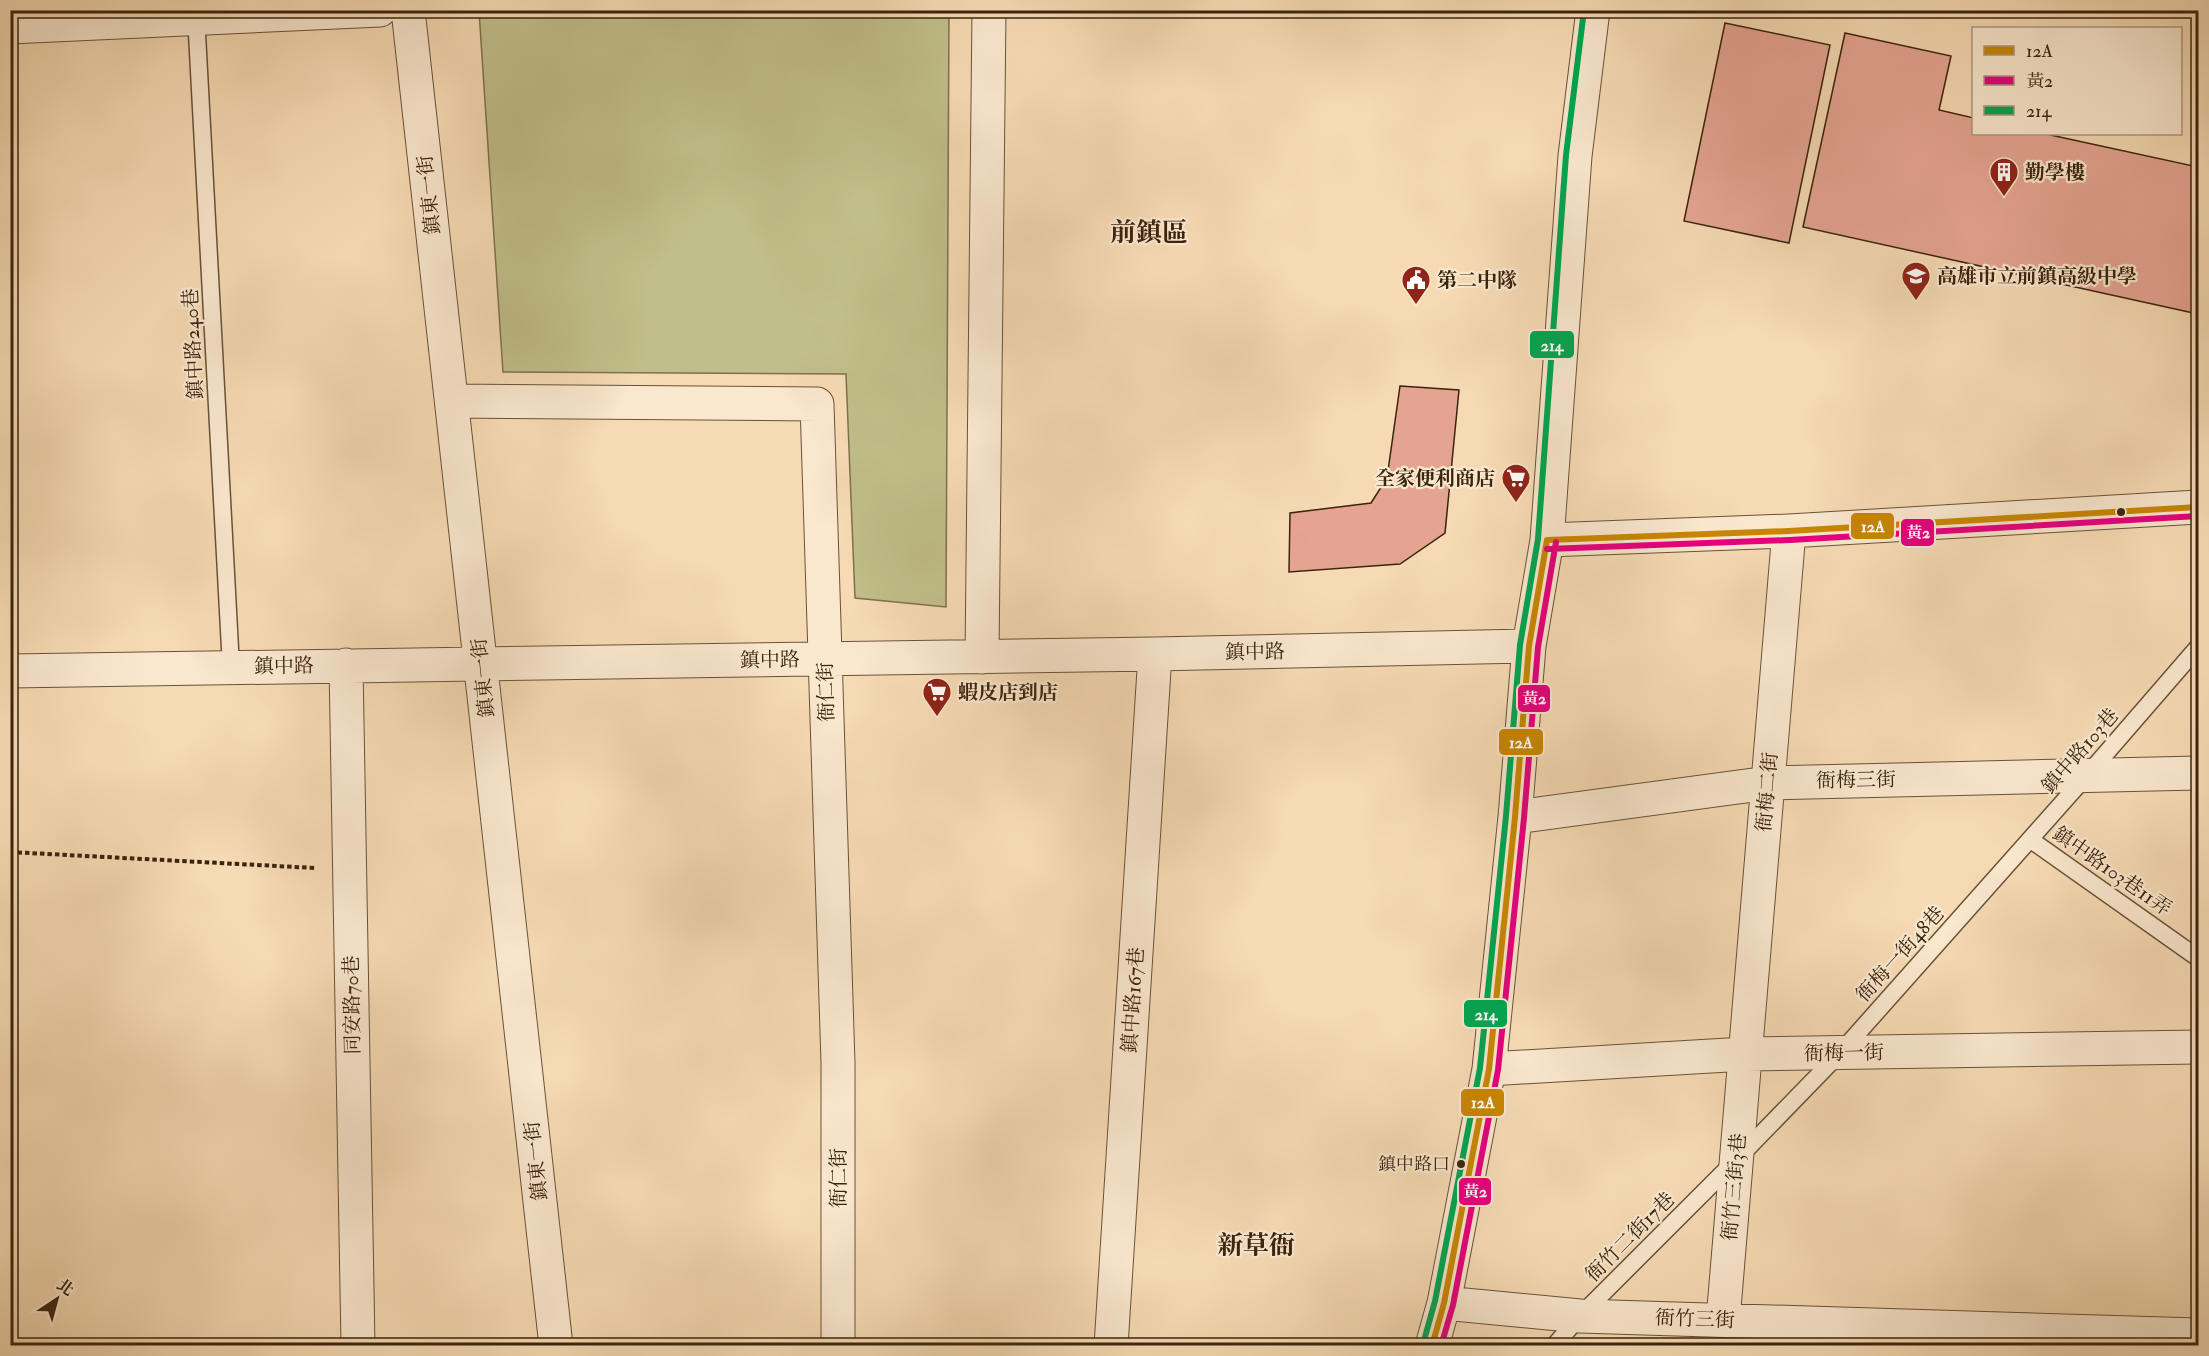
<svg xmlns="http://www.w3.org/2000/svg" width="2209" height="1356" font-family="'IM FELL Double Pica','Noto Serif TC',serif">
  <style>
    .green { fill: #c0be8a; stroke: #7e714c; stroke-width: 1.5 }
    .building { fill: #e5a492; stroke: #3b240d; stroke-width: 1.5 }
    .lines { fill: none; stroke-linecap: round; stroke-linejoin: round }
    .lane-casing { stroke: #6a5237; stroke-width: 19 }
    .street-casing { stroke: #6a5237; stroke-width: 35 }
    .path { stroke: #3b240d; stroke-width: 4; stroke-dasharray: 4.5 3; stroke-linecap: butt }
    .lane { stroke: #f9e7ce; stroke-width: 16 }
    .street { stroke: #f9e7ce; stroke-width: 33 }
    .bus-1-casing { stroke: #f9e7ce; stroke-width: 10 }
    .bus-2-casing { stroke: #f9e7ce; stroke-width: 10 }
    .bus-3-casing { stroke: #f9e7ce; stroke-width: 10 }
    .bus-1 { stroke: #c88603; stroke-width: 6 }
    .bus-2 { stroke: #e5007d; stroke-width: 6 }
    .bus-3 { stroke: #00a651; stroke-width: 6 }
    .bus-dot { fill: #3b240d; stroke: #f9e7ce; stroke-width: 2 }
    .labels { text-anchor: middle; dominant-baseline: central; stroke-width: 4.5; stroke-linejoin: round; paint-order: stroke }
    .bus-label { font-size: 18px; fill: #3b240d; stroke: #f9e7ce; text-anchor: end }
    .poi-label { font-size: 20px; font-weight: bold; fill: #3b240d; stroke: #f9e7ce; text-anchor: start }
    .street-label { font-size: 20px; fill: #3b240d; stroke: #f9e7ce }
    .district-label { font-size: 26px; font-weight: bold; fill: #3b240d; stroke: #f9e7ce }
    .line-badge { stroke: #f9e7ce; stroke-width: 2 }
    .badge-label { font-size: 16px; text-anchor: middle; font-weight: bold; fill: #fff }
  </style>
  <rect width="100%" height="100%" fill="#f6dab4"/>
  <filter id="stains"><feTurbulence type="fractalNoise" baseFrequency=".00333" numOctaves="4"/><feColorMatrix values="0 0 0 0 .2 0 0 0 0 .09 0 0 0 0 .02 0 0 0 .5 -.17"/></filter>
  <radialGradient id="worn" r=".72"><stop offset=".6" stop-color="#630" stop-opacity="0"/><stop offset="1" stop-color="#630" stop-opacity=".3"/></radialGradient>
  <path class="green" d="M479 11H949L946 607 855 598 846 374 503 372Z"/>
  <path class="building" d="M1725 23 1830 45 1789 243 1684 221Z
    M1845 33 1951 56 1939 110 1974 118V134H2046L2198 167V314L1803 227Z
    M1400 386 1459 390 1445 533 1400 564 1289 572 1290 513 1371 503 1387 478Z"/>
  <g class="lines">
    <g class="lane-casing">
      <path id="lane" d="M196 15 231 667
        M2031 840 2198 958
        M1554 1346 1580 1316 1736 1160 1840 1053 2088 774 2198 647"/>
    </g>
    <g class="street-casing">
      <path id="street" d="M408 10 556 1346
        M10 27 380 10
        M452 401 817 404 838 1063V1346
        M1547 540 1789 531 2198 507
        M982 657 989 10
        M346 665 358 1346
        M10 671 1155 654 1529 646
        M1515 817 1768 783 2198 773
        M1489 1069 1745 1054 2198 1047
        M1444 1303 1580 1316 2198 1335
        M1723 1320 1789 531
        M1111 1346 1155 654
        M1432 1346 1444 1303 1489 1069 1515 817 1529 646 1547 540 1575 156 1593 10"/>
    </g>
    <path class="path" d="M10 852 315 868"/>
    <use href="#lane" class="lane"/>
    <use href="#street" class="street"/>
    <g class="bus-1-casing">
      <path id="bus-1" d="M1547 540 1789 531 2198 507
        M1432 1346 1444 1303 1489 1069 1515 817 1529 646 1547 540"/>
    </g>
    <g class="bus-2-casing">
      <path id="bus-2" d="M1547 549 1790 540 2198 516
        M1441 1346 1453 1305 1498 1070 1524 818 1538 647 1556 542"/>
    </g>
    <g class="bus-3-casing">
      <path id="bus-3" d="M1423 1344 1435 1301 1480 1068 1506 816 1520 645 1538 539 1566 155 1584 10"/>
    </g>
    <use href="#bus-1" class="bus-1"/>
    <use href="#bus-2" class="bus-2"/>
    <use href="#bus-3" class="bus-3"/>
  </g>
  <defs>
    <g id="building-pin" transform="scale(1.5)"><path d="M0 17L-7.5 6A9.5 9.5 0 1 1 7.5 6Z" fill="#8f2418" stroke="#f9e7ce"/><path d="M-4-6H4V6H1V3H-1V6H-4ZM-2.5-4.3h1.7v1.8h-1.7ZM.8-4.3h1.7v1.8H.8ZM-2.5-1h1.7V.8h-1.7ZM.8-1h1.7V.8H.8Z" fill="#fff"/></g>
    <g id="school-pin" transform="scale(1.5)"><path d="M0 17L-7.5 6A9.5 9.5 0 1 1 7.5 6Z" fill="#8f2418" stroke="#f9e7ce"/><path d="M0-5L7-2L0 1L-7-2ZM-4 1L0 2.5L4 1V4Q0 6-4 4Z" fill="#fff"/></g>
    <g id="civic-pin" transform="scale(1.5)"><path d="M0 17L-7.5 6A9.5 9.5 0 1 1 7.5 6Z" fill="#8f2418" stroke="#f9e7ce"/><path d="M-.6-6.5H3V-4.5H.6V-3L4-1V1h2V6H-6V1h2V-1L-.6-3ZM-1.2 2.5V6h2.4V2.5Z" fill="#fff"/></g>
    <g id="supermarket-pin" transform="scale(1.5)"><path d="M0 17L-7.5 6A9.5 9.5 0 1 1 7.5 6Z" fill="#8f2418" stroke="#f9e7ce"/><path d="M-6-5.5h2.5l.6 2H6L4.5 2H-2.5L-4.4-4H-6ZM-1.5 3.2a1.3 1.3 0 1 0 .1 0ZM3 3.2a1.3 1.3 0 1 0 .1 0Z" fill="#fff"/></g>
  </defs>
  <g fill-rule="evenodd">
    <use href="#building-pin" x="2004" y="172"/>
    <use href="#school-pin" x="1916" y="276"/>
    <use href="#civic-pin" x="1416" y="280"/>
    <use href="#supermarket-pin" x="1516" y="478"/>
    <use href="#supermarket-pin" x="937" y="692"/>
  </g>
  <g class="bus-dot">
    <circle cx="2121" cy="512" r="5"/>
    <circle cx="1461" cy="1164" r="5"/>
  </g>
  <g class="labels">
    <g class="bus-label">
      <text x="1450" y="1164">鎮中路口</text>
    </g>
    <g class="poi-label">
      <text x="2025" y="172">勤學樓</text>
      <text x="1937" y="276">高雄市立前鎮高級中學</text>
      <text x="1437" y="280">第二中隊</text>
      <text x="1495" y="478" text-anchor="end">全家便利商店</text>
      <text x="958" y="692">蝦皮店到店</text>
    </g>
    <g class="street-label">
      <text transform="translate(429 195) rotate(-96)">鎮東一街</text>
      <text transform="translate(193 344) rotate(-93)">鎮中路240巷</text>
      <text transform="translate(1255 652) rotate(-1)">鎮中路</text>
      <text transform="translate(770 660) rotate(-1)">鎮中路</text>
      <text transform="translate(284 666) rotate(-1)">鎮中路</text>
      <text transform="translate(483 678) rotate(-96)">鎮東一街</text>
      <text transform="translate(826 692) rotate(-92)">衙仁街</text>
      <text transform="translate(2080 751) rotate(-49)">鎮中路103巷</text>
      <text transform="translate(1856 780) rotate(-1)">衙梅三街</text>
      <text transform="translate(1767 792) rotate(-85)">衙梅二街</text>
      <text transform="translate(2112 871) rotate(35)">鎮中路103巷11弄</text>
      <text transform="translate(1900 954) rotate(-48)">衙梅一街48巷</text>
      <text transform="translate(1133 1000) rotate(-86)">鎮中路167巷</text>
      <text transform="translate(352 1005) rotate(-91)">同安路70巷</text>
      <text transform="translate(1844 1053) rotate(-1)">衙梅一街</text>
      <text transform="translate(536 1161) rotate(-96)">鎮東一街</text>
      <text transform="translate(838 1178) rotate(-90)">衙仁街</text>
      <text transform="translate(1734 1187) rotate(-85)">衙竹三街3巷</text>
      <text transform="translate(1630 1237) rotate(-45)">衙竹二街17巷</text>
      <text transform="translate(1695 1319) rotate(2)">衙竹三街</text>
    </g>
    <g class="district-label">
      <text x="1149" y="233">前鎮區</text>
      <text x="1256" y="1246">新草衙</text>
    </g>
  </g>
  <g class="line-badge">
    <rect x="1529" y="330" width="46" height="29" rx="6" fill="#00a651"/>
    <rect x="1850" y="512" width="45" height="28" rx="6" fill="#c88603"/>
    <rect x="1900" y="518" width="35" height="29" rx="6" fill="#e5007d"/>
    <rect x="1517" y="684" width="34" height="29" rx="6" fill="#e5007d"/>
    <rect x="1498" y="728" width="46" height="28" rx="6" fill="#c88603"/>
    <rect x="1463" y="999" width="45" height="29" rx="6" fill="#00a651"/>
    <rect x="1460" y="1088" width="45" height="29" rx="6" fill="#c88603"/>
    <rect x="1458" y="1177" width="34" height="29" rx="6" fill="#e5007d"/>
  </g>
  <g class="badge-label">
    <text x="1552" y="351">214</text>
    <text x="1873" y="532">12A</text>
    <text x="1918" y="538">黃2</text>
    <text x="1534" y="704">黃2</text>
    <text x="1521" y="748">12A</text>
    <text x="1486" y="1020">214</text>
    <text x="1483" y="1108">12A</text>
    <text x="1475" y="1197">黃2</text>
  </g>
  <rect width="2209" height="1356" fill="none" stroke="#f6dab4" stroke-width="36"/>
  <rect x="12" y="12" width="2185" height="1332" fill="none" stroke="#3b240d" stroke-width="3"/>
  <rect x="18" y="18" width="2173" height="1320" fill="none" stroke="#3b240d" stroke-width="1.5"/>
  <rect x="1972" y="27" width="210" height="108" fill="#f9e7ce" stroke="#ad9981" stroke-width="1.5"/>
  <rect x="1984" y="46" width="30" height="9" fill="#c88603" stroke="#ad9981" stroke-width="1.5"/>
  <text x="2026" y="57" font-size="18" fill="#3b240d">12A</text>
  <rect x="1984" y="76" width="30" height="9" fill="#e5007d" stroke="#ad9981" stroke-width="1.5"/>
  <text x="2026" y="87" font-size="18" fill="#3b240d">黃2</text>
  <rect x="1984" y="106" width="30" height="9" fill="#00a651" stroke="#ad9981" stroke-width="1.5"/>
  <text x="2026" y="117" font-size="18" fill="#3b240d">214</text>
  <g transform="translate(57 1299) rotate(36)" stroke="#f9e7ce" stroke-width="4.5" paint-order="stroke">
  <path d="M0-4.5L10 22L0 15L-10 22Z" fill="#3b240d"/>
  <text y="-9" font-size="16" font-weight="bold" text-anchor="middle" fill="#3b240d">北</text>
  </g>
  <rect width="100%" height="100%" filter="url(#stains)"/>
  <rect width="100%" height="100%" fill="url(#worn)"/>
</svg>
